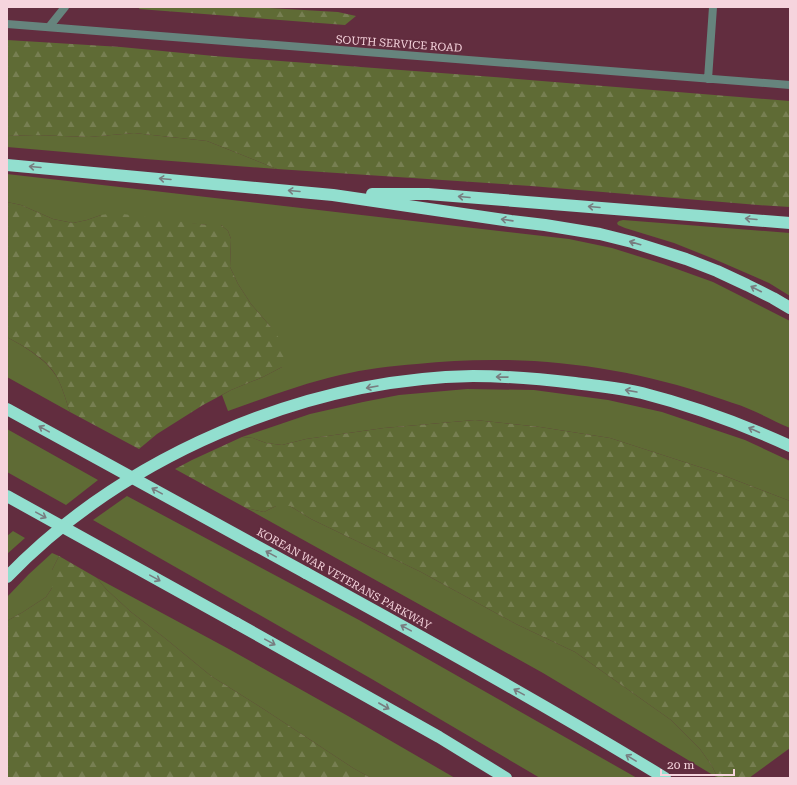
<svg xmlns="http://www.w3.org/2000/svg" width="797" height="785" font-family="'Roboto Serif',serif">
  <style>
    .green { fill: #5f6b35 }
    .forest { fill: url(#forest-firs) }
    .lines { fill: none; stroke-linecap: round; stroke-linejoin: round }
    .minor { stroke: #66847d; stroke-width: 8 }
    .motorway { stroke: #92dfcf; stroke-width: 12 }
    .motorway-bridge { stroke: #92dfcf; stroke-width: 12 }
    .oneway { stroke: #787d80 }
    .labels { text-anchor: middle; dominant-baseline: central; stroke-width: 3.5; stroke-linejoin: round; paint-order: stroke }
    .street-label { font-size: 11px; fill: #f6d4dd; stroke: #622d3f }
  </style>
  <defs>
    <pattern id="forest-firs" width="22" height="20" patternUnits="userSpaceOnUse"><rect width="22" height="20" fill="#5f6b35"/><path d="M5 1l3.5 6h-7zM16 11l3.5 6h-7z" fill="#777f52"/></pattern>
  </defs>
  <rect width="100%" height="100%" fill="#622d3f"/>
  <path class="green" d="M134 133 207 141 277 169 145 159 7 147V136L35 135 89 137Z
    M7 174 569 239 612 248 663 264 713 282 790 321V428C776 422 763 415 749 409 738 404 726 401 715 397 619 364 517 353 417 364 391 366 365 369 340 375 301 384 265 398 228 411L222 395 231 390 263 377 282 367 270 326 251 304 238 284 230 267 231 239 228 231 221 225H207L101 215 87 220 73 223 53 219 21 205 7 202Z
    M623 220 790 233V296L769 283 714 259 674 243 625 228 618 225 617 223 619 221Z
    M7 337C25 347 48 360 58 379 63 389 66 401 70 412L7 377Z
    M467 389 534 390 608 400 662 412 745 440 790 461V501L712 471 610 438 540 427 475 420 384 428 306 439 282 445 266 443 253 438 242 437 310 414 363 402 399 395Z
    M7 429 98 480 66 505 7 472Z
    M127 496 359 620 637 778H540L370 678 93 520Z
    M276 506H290L311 519 421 572 516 624 575 652 671 720 700 749 712 766 718 778 543 673 246 508 264 512Z
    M13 531 25 538 7 554V536Z
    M52 553 59 556 52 570V588L46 597 23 612 7 621V597L29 574Z
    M97 578 227 648 348 716 455 778H371L353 768 265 710 211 676 166 639 131 612 106 589Z"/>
  <path class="forest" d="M140 7H267L269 8 338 12 356 16 345 25 139 9Z
    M7 40 121 47 214 56 481 76 790 101V207L758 205 531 186 277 169 207 141 134 133 89 137 35 135 7 136Z
    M7 202 21 205 53 219 73 223 87 220 101 215 115 213 207 225H221L228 231 231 239 230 267 238 284 251 304 270 326 282 342 286 356 282 367 263 377 231 390 203 405 157 434 139 449 70 412C66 401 63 389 58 379 49 360 25 347 7 337Z
    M475 420 540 427 610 438 712 471 790 501V748L749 778H718L712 766 700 749 671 720 575 652 516 624 421 572 311 519 290 506H276L264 512 246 508 175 469 192 460 242 437 253 438 266 443 282 445 306 439 384 428Z
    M59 556 97 578 106 589 131 612 166 639 211 676 265 710 353 768 371 778H7V621L23 612 46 597 52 588V570Z"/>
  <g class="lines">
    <path class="minor" d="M7 24 790 85
      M49 27 65 7
      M708 79 713 7"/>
    <path class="motorway" d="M7 165 333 195 511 221 545 225 600 234 632 242 686 259 717 271 747 285 773 298 790 308
      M372 194H428L790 223
      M306 573C426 639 547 706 665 778
      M7 577C124 456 304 379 473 376 507 376 541 379 575 383 597 386 620 388 642 393 693 406 742 424 790 446
      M236 623 439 737 506 778"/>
    <path class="motorway-bridge" d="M7 409 306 573
      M7 496 236 623"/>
  </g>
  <defs><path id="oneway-shaft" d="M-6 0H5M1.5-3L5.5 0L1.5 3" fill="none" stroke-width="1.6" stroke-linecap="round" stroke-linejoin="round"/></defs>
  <g class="oneway">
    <use href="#oneway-shaft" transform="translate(35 167) rotate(-175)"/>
    <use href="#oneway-shaft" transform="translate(165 179) rotate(-175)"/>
    <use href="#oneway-shaft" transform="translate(294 191) rotate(-175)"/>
    <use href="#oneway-shaft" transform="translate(464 197) rotate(-175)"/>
    <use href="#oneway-shaft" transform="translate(594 207) rotate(-175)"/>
    <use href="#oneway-shaft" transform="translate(751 219) rotate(-175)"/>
    <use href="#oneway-shaft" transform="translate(507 220) rotate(-172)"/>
    <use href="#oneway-shaft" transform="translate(635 243) rotate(-164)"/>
    <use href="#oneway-shaft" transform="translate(756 289) rotate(-153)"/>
    <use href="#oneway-shaft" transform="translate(502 377) rotate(-179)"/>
    <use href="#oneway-shaft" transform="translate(372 387) rotate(170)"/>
    <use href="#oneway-shaft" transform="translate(631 391) rotate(-170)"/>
    <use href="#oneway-shaft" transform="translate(44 429) rotate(-151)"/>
    <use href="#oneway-shaft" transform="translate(754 430) rotate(-156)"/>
    <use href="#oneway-shaft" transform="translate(157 491) rotate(-151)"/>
    <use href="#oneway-shaft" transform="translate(41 515) rotate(29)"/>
    <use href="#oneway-shaft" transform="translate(271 554) rotate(-151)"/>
    <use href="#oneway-shaft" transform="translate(155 578) rotate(29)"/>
    <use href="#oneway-shaft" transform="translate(406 628) rotate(-151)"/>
    <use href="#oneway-shaft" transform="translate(270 642) rotate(29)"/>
    <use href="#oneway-shaft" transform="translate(519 692) rotate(-151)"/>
    <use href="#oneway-shaft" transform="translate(384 706) rotate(30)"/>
    <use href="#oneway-shaft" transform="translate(631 758) rotate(-149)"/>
  </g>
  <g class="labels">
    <g class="street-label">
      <text transform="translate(399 44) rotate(4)">SOUTH SERVICE ROAD</text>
      <text transform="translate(344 579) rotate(29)">KOREAN WAR VETERANS PARKWAY</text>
    </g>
  </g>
  <rect width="797" height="785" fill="none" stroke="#f6d4dd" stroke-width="16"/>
  <path d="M661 769v6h73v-6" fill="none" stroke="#f6d4dd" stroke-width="2"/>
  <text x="667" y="769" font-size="12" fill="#f6d4dd" stroke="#622d3f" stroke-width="3" paint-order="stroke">20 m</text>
</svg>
